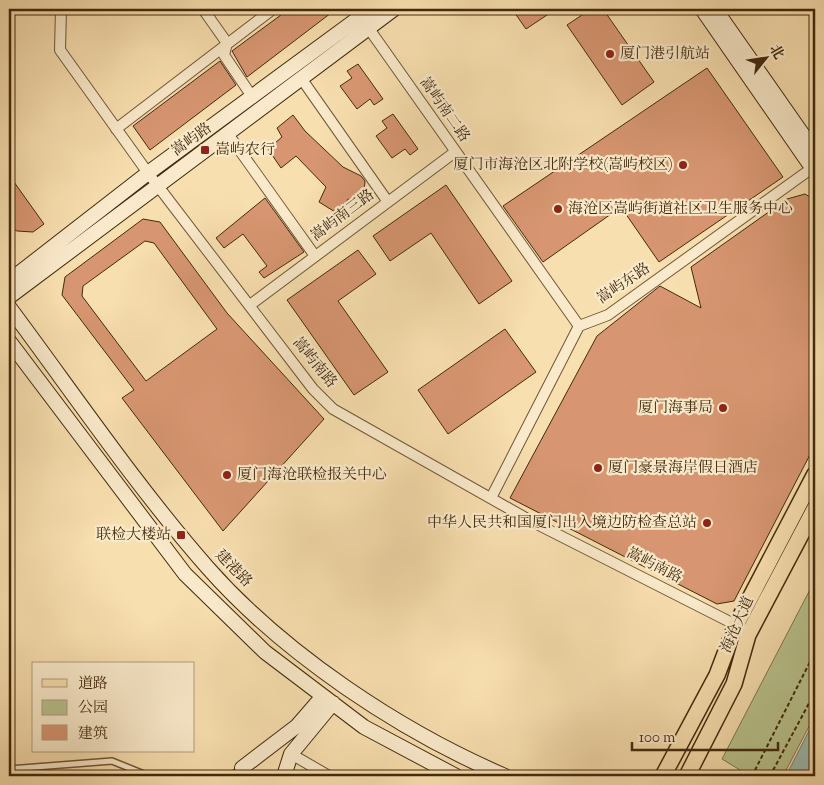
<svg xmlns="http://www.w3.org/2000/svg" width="824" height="785" font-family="'Sorts Mill Goudy','Noto Serif SC',serif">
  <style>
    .green { fill: #b9c38e; stroke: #7e764e }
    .water { fill: #9ebcb1; stroke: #79826f }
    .building { fill: #d79671; stroke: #422a0d; fill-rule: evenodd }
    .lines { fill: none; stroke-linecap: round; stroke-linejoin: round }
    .lane-casing { stroke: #705736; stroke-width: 8 }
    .street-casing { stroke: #705736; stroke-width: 12 }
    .secondary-casing { stroke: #422a0d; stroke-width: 16 }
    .primary-casing { stroke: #422a0d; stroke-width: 18 }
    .path { stroke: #422a0d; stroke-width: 2; stroke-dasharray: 4 2.5; stroke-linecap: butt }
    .lane { stroke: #faeacb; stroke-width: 5 }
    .street { stroke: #faeacb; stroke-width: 10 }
    .secondary { stroke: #faeacb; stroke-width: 14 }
    .primary { stroke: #f8dfaf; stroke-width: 15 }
    .poi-dot { fill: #8f2418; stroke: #faeacb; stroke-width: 2 }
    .labels { text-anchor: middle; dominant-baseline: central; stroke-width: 4.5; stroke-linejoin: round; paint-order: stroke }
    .poi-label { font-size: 15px; fill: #422a0d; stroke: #faeacb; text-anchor: start }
    .street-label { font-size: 15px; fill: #422a0d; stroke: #faeacb }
  </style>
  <rect width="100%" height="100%" fill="#f8dfaf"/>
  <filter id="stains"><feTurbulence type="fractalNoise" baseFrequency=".004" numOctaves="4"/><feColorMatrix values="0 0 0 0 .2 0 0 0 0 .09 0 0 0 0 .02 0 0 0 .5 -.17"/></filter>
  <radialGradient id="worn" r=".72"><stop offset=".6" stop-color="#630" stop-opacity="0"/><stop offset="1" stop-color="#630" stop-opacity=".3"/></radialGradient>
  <path class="green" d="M815 580V715L783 776H750L722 759Z"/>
  <path class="water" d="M815 719V776H786Z"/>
  <path class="building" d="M289 9H328L331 13 247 77 232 51Z
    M512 9H556L526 29Z
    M591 9H603L654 82 622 105 567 25Z
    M220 61 236 85 150 150 133 126Z
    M358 64 383 99 374 105 370 99 357 109 340 86 352 78 347 71Z
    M707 68 783 177 659 262 621 207 543 262 503 206Z
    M393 114 418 149 410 155 405 149 392 158 376 136 387 128 382 121Z
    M293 115 305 131 343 167 361 176 365 181 364 194 358 202 348 199 340 215 319 202 326 187 296 156 281 168 268 149 282 137 277 128Z
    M9 175 44 224 33 232 17 231 9 227Z
    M446 185 512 281 479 304 431 233 390 261 373 236Z
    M805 194 815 200V445L734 601 717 604 510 498 597 336 660 286 701 308 691 267 787 199Z
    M265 198 304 252 264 278 259 272 267 266 243 234 224 248 216 238Z
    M143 219 160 222 227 313 324 419 223 531 122 398 134 390 62 295 65 277ZM145 241 154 243 217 329 146 381 82 296 83 286Z
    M358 250 376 274 338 301 388 372 354 395 287 300Z
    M505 329 536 372 448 434 418 390Z"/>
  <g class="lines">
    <g class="lane-casing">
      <path id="lane" d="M9 769 112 761 149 776
        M229 776 242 769"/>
    </g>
    <g class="street-casing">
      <path id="street" d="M61 9 60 50 148 173 313 389 333 409 531 521 736 625
        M203 9 227 43 224 55 253 98
        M355 9 579 326
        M301 78 388 202
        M116 129 273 9
        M228 134 315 256
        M250 305 455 152
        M491 498 579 326 608 315 815 166
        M291 754 329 776"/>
    </g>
    <g class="secondary-casing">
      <path id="secondary" d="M702 9 815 172
        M715 9 815 152
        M9 281 148 173 371 9
        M9 297 394 9
        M9 307C74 394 136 486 208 568 284 654 400 731 505 776
        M9 341 185 574 265 652 364 727 456 776
        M242 768 297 726 323 696
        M284 776 291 754 333 703"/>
    </g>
    <g class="primary-casing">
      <path id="primary" d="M663 776 717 675 736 625 815 474
        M687 776 734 684 748 635 815 508"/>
    </g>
    <path class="path" d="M752 776 815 652
      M770 776 815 692"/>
    <use href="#lane" class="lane"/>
    <use href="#street" class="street"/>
    <use href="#secondary" class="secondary"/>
    <use href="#primary" class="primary"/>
  </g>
  <g class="poi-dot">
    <circle cx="610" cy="54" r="5"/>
    <rect x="200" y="145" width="10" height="10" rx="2.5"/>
    <circle cx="683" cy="165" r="5"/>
    <circle cx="558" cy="209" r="5"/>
    <circle cx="723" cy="408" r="5"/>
    <circle cx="598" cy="468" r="5"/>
    <circle cx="227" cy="475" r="5"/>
    <circle cx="707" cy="523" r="5"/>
    <rect x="176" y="530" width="10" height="10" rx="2.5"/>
  </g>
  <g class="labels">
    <g class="poi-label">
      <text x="620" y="54">厦门港引航站</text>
      <text x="215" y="150">嵩屿农行</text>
      <text x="673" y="165" text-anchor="end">厦门市海沧区北附学校(嵩屿校区)</text>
      <text x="568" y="209">海沧区嵩屿街道社区卫生服务中心</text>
      <text x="713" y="408" text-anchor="end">厦门海事局</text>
      <text x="608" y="468">厦门豪景海岸假日酒店</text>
      <text x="237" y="475">厦门海沧联检报关中心</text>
      <text x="697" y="523" text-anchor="end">中华人民共和国厦门出入境边防检查总站</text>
      <text x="171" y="535" text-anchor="end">联检大楼站</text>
    </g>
    <g class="street-label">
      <text transform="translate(444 110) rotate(55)">嵩屿南二路</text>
      <text transform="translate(192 140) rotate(-36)">嵩屿路</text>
      <text transform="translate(343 216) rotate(-37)">嵩屿南三路</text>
      <text transform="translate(624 284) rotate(-34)">嵩屿东路</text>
      <text transform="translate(314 363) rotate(51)">嵩屿南路</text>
      <text transform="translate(654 566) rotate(27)">嵩屿南路</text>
      <text transform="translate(233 569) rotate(46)">建港路</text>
      <text transform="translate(738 625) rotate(-66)">海沧大道</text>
    </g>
  </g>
  <rect width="824" height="785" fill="none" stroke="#f8dfaf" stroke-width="30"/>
  <rect x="10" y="10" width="804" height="765" fill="none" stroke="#422a0d" stroke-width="2.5"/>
  <rect x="15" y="15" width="794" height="755" fill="none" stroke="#422a0d"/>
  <rect x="32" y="662" width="162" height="90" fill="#faeacb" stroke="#b09d7f"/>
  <rect x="42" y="679" width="25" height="8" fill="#f8dfaf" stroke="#b09d7f"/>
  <text x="78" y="688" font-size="15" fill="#422a0d">道路</text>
  <rect x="42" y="700" width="25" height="15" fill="#b9c38e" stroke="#b09d7f"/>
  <text x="78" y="712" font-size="15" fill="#422a0d">公园</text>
  <rect x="42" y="725" width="25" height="15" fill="#d79671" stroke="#b09d7f"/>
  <text x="78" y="738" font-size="15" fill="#422a0d">建筑</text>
  <g transform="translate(766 58) rotate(60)" stroke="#faeacb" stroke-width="4" paint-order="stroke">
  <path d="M0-4L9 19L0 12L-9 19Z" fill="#422a0d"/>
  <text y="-8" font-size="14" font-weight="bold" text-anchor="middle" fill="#422a0d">北</text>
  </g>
  <path d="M632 742v8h146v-8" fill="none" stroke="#422a0d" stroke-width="2.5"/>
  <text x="639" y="742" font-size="15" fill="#422a0d" stroke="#faeacb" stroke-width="4" paint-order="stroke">100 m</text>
  <rect width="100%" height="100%" filter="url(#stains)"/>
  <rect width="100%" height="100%" fill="url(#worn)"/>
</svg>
